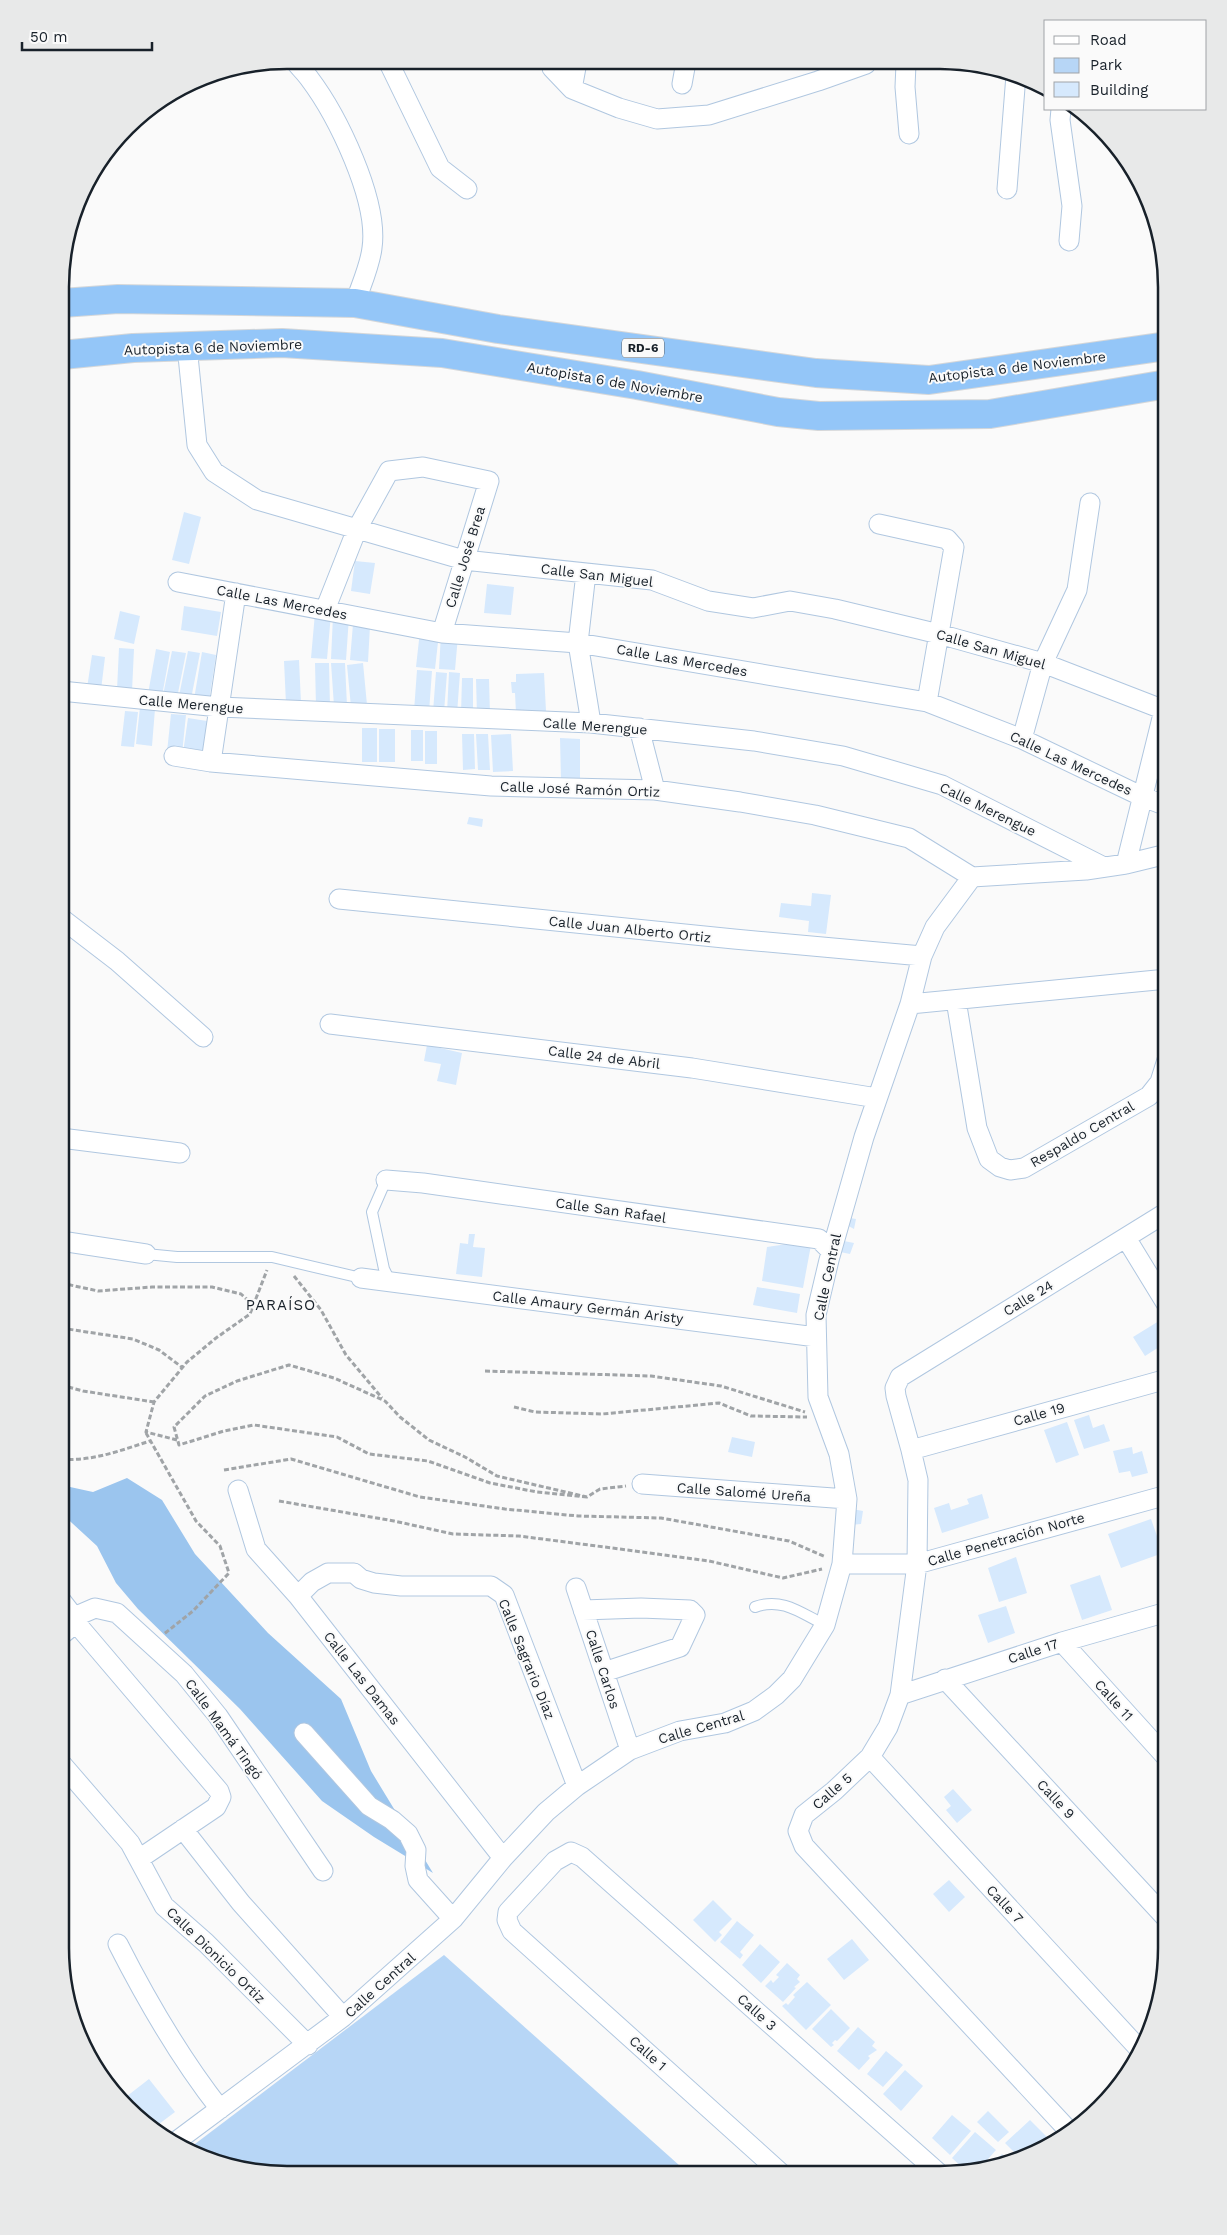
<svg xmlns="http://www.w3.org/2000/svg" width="1227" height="2235" font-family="'Work Sans',sans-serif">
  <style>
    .green { fill: #b7d6f6 }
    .forest { fill: #9bc5ee }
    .building { fill: #d6e9fd }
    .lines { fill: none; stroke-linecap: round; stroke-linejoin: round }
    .lane-casing { stroke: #b0c7e0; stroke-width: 12 }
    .street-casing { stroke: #b0c7e0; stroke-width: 21 }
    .highway-casing { stroke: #d5d7d9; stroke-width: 30 }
    .path { stroke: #a0a4a7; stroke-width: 3; stroke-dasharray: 5 2.5; stroke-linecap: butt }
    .lane { stroke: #fff; stroke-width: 10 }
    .street { stroke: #fff; stroke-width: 19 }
    .highway { stroke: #94c6f8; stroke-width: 28 }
    .labels { text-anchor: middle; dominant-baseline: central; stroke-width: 4; stroke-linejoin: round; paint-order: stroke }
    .shield { fill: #fafafa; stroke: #5c6268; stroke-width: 1 }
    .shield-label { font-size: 12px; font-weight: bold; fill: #18212a }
    .street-label { font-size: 14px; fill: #18212a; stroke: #fafafa }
    .neighbourhood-label { font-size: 15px; letter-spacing: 1px; fill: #18212a; stroke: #fafafa }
    .rim { fill: none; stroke: #18212a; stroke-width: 2.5 }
  </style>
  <rect width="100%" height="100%" fill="#fafafa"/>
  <path class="green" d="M444 1955 689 2174 257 2173 200 2158 187 2150Z"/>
  <path class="forest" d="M127 1478 162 1500 195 1554 268 1633 341 1699 371 1771 433 1873 374 1837 322 1801 240 1709 138 1609 116 1583 97 1546 60 1512 61 1485 93 1492Z"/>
  <path class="building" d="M1160 431H1167V462H1161Z
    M184 512 201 517 189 564 172 560Z
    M355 561 375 563 370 594 351 591Z
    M487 584 514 587 511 615 484 613Z
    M184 606 221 612 217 636 181 630Z
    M120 611 140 616 134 644 114 639Z
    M315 613 331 614 327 659 311 658Z
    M333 616 349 617 346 660 331 659Z
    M353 624 370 626 368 662 350 660Z
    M420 631 439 633 435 669 416 667Z
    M441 634 458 636 455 670 439 669Z
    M119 648 134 649 132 691 117 690Z
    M156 649 170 652 162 696 148 694Z
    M172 651 186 653 177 698 163 695Z
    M188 651 200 653 191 699 179 696Z
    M202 652 216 655 209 701 194 699Z
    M92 655 105 657 101 690 87 688Z
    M299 660 301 703 286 704 284 661Z
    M315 663H329L330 707H316Z
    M331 663H345L347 706H334Z
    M363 663 367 705 351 707 347 665Z
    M417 670 432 671 429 712 414 711Z
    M436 672 447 673 444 712H433Z
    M449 672 460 673 457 714 447 713Z
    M544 673 546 711 516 713 515 693H512L511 682H516V674Z
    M462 678H473V715L461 714Z
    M476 679H489L490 715H477Z
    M140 707 155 709 152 746 136 744Z
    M125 711 138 712 134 747 121 746Z
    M171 714 186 715 182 754 167 752Z
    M188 718 207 721 203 756 183 753Z
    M362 728H377V762H362Z
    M379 729H395V762H379Z
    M411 730H423V761H411Z
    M425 731H437V764H425Z
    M462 734H474L475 769 463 770Z
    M476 734H488L490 770H478Z
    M511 734 513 771 493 772 491 735Z
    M560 738 580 739V779H561Z
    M469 817 483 819 482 827 467 824Z
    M812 893 831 895 826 934 808 932 809 921 779 917 781 903 811 906Z
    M427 1045 462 1053 456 1085 437 1081 441 1064 424 1061Z
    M850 1218 856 1219 854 1229 843 1223Z
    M469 1234H475L473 1247 485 1248 482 1277 456 1274 460 1243 468 1244Z
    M839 1240 854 1243 850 1254 835 1251Z
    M794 1243 811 1245 803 1288 762 1281 767 1247Z
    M757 1287 800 1294 797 1313 753 1305Z
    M1159 1321 1167 1333V1342L1145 1356 1133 1337Z
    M1089 1415 1093 1428 1104 1424 1110 1441 1084 1449 1074 1420Z
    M1067 1422 1079 1455 1056 1463 1044 1430Z
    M732 1437 755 1442 752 1457 728 1452Z
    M1132 1447 1133 1454 1142 1451 1148 1473 1132 1477 1130 1471 1119 1473 1113 1451Z
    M982 1494 989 1518 942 1533 934 1508 949 1503 951 1510 969 1504 967 1499Z
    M852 1509 863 1511 861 1524 850 1525Z
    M1151 1519 1163 1553 1121 1568 1108 1534Z
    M1016 1557 1027 1593 999 1602 988 1568Z
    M1100 1575 1112 1610 1082 1620 1070 1585Z
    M1006 1606 1015 1633 988 1643 978 1615Z
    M953 1789 972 1810 957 1823 946 1810 951 1806 944 1797Z
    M949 1880 965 1897 949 1912 933 1894Z
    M713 1900 732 1919 719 1932 722 1935 715 1942 693 1920Z
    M737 1921 754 1935 740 1952 743 1955 740 1959 720 1942Z
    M852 1939 869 1960 844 1980 827 1959Z
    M760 1944 780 1962 761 1983 742 1965Z
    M787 1963 800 1975 797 1979 800 1982 794 1987 796 1988 783 2002 765 1986 771 1980 773 1983 779 1977 776 1975Z
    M807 1982 831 2005 806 2030 782 2006 786 2003 788 2005 795 1997 793 1995Z
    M831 2009 850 2028 837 2041 835 2040 832 2043 834 2045 831 2047 812 2029Z
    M858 2027 875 2042 872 2046 877 2050 868 2056 870 2058 859 2070 837 2051Z
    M886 2051 903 2065 883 2087 867 2074Z
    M905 2070 923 2086 901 2111 883 2094Z
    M149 2079 175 2112 151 2130 122 2100Z
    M988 2111 1009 2132 998 2142 977 2122Z
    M952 2115 971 2131 950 2155 932 2138Z
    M1030 2120 1049 2139 1036 2151 1021 2159 1005 2143Z
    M975 2132 996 2150 982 2166 984 2168 966 2171 952 2158Z
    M1002 2154 1012 2163 989 2167Z"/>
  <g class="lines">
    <g class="lane-casing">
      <path id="lane" d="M386 1180 372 1212 384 1269 390 1281
        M146 1254 177 1257H272L361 1278
        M755 1607C782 1597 801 1613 825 1625"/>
    </g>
    <g class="street-casing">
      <path id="street" d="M294 60C298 66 304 71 309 78 337 115 379 200 372 248 370 266 361 285 355 303
        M388 61 440 168 467 189
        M906 64 905 87 909 134
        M552 68 572 89 619 108 657 119 709 115 818 81 866 64
        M682 84 686 62
        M572 89 577 62
        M1061 109 1060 120 1072 206 1069 241
        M1007 189 1016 75
        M187 346 197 445 214 472 257 500 464 560 652 580 708 601 753 608 790 601 835 609 939 634 1043 663 1167 711
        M879 524 947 539 954 547 927 702
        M586 573 578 643 591 723
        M178 582 442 633 578 643 927 702 1022 739 1143 797 1167 806
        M325 610 357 529 389 471 423 467 489 481 442 633
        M61 691 219 707 591 723 754 741 843 756 942 785 1104 867
        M639 728 655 790
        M1022 739 1043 663 1077 590 1090 503
        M174 756 211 762 491 786 655 790 740 802 815 815 909 838 972 877
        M211 762 236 593
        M1126 864 1164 710
        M339 899 734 939 922 956
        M61 918 117 961 203 1037
        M956 1000 977 1128 989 1159 1000 1167 1010 1170 1024 1168 1149 1096 1160 1082 1167 1060
        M910 1004 1167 979
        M330 1024 692 1068 877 1098
        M61 1138 180 1153
        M386 1180 423 1183 819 1239 831 1251
        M1126 1238 1167 1305
        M61 1241 146 1254
        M361 1278 816 1337
        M911 1450 1167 1379
        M642 1484 847 1499
        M238 1490 256 1549 298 1596 503 1858
        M842 1564H917L1167 1495
        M576 1588 630 1750
        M298 1596 312 1582 328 1573H354L361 1579 374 1583 401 1586H491L504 1595 577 1786
        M60 1599 74 1617 76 1623 219 1791 221 1797 216 1807 139 1859
        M583 1610 641 1608 690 1610 695 1615 680 1647 604 1672
        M74 1617 95 1608 117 1613 184 1674 218 1716 323 1871
        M60 1636 76 1623
        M1062 1642 1167 1758
        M945 1679 1167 1919
        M900 1695 1062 1642 1167 1612
        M304 1733 369 1806 392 1820 408 1834 416 1850 415 1866 418 1880 453 1919
        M870 1757 1141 2051
        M60 1762 130 1843 164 1906 206 1943 308 2045
        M183 1829 241 1903 343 2017
        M118 1944C148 2003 180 2058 220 2109
        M1070 2132 804 1846 798 1831 804 1815 834 1791 870 1757 888 1727 900 1695 917 1564 918 1480 911 1450 896 1396 895 1388 900 1377 1167 1212
        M174 2143 343 2017 453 1919 503 1858 546 1812 577 1786 630 1750 680 1731 725 1723 754 1711 776 1695 792 1679 825 1625 842 1564 847 1499 839 1454 818 1397 816 1315 829 1260 864 1137 910 1004 922 956 935 927 972 877 1086 870 1126 864 1167 854
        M783 2175 512 1931 507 1920 508 1912 555 1861 571 1852 582 1857 941 2175"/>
    </g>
    <g class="highway-casing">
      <path id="highway" d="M62 303 118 299 355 303 498 329 816 373 929 380 1167 346
        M62 355 133 348 282 343 442 353 637 385 778 412 819 416 990 414 1167 384"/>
    </g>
    <path class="path" d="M294 1276 321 1310 346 1355 382 1398
      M61 1283 98 1291 152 1287H212L241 1294 253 1305
      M61 1328 133 1339 159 1350 183 1368
      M485 1371 651 1376 721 1386 805 1412
      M61 1385 83 1391 154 1402
      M514 1407 535 1412 602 1414 719 1403 751 1416 807 1417
      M146 1433 196 1521 220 1546 229 1573 193 1611 164 1634
      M177 1440 146 1432 154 1402 187 1362 216 1338 250 1314 267 1270
      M61 1459C91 1462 122 1450 150 1441
      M224 1470 291 1459 420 1497 505 1509 578 1516 661 1518 789 1541 826 1557
      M587 1497 537 1492 490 1483 428 1461 369 1454 337 1437 254 1425 224 1431 179 1445 174 1427 205 1396 237 1381 289 1365 334 1378 385 1401 400 1417 429 1440 465 1457 497 1476 587 1497 600 1489 626 1486
      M279 1501 394 1521 453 1534 519 1536 620 1549 709 1561 783 1578 822 1569"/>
    <use href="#lane" class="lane"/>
    <use href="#street" class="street"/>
    <use href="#highway" class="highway"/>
  </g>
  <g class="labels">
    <rect class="shield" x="622" y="338.5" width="42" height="19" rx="4"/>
    <g class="shield-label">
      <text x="643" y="348">RD-6</text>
    </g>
    <g class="street-label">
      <text transform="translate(213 347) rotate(-2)">Autopista 6 de Noviembre</text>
      <text transform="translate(1017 367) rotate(-7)">Autopista 6 de Noviembre</text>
      <text transform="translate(615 382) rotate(10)">Autopista 6 de Noviembre</text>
      <text transform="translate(465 557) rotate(-73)">Calle José Brea</text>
      <text transform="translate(597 575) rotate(7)">Calle San Miguel</text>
      <text transform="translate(282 602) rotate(11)">Calle Las Mercedes</text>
      <text transform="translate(991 649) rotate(16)">Calle San Miguel</text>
      <text transform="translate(682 660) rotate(10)">Calle Las Mercedes</text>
      <text transform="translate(191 704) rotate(5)">Calle Merengue</text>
      <text transform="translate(595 726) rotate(4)">Calle Merengue</text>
      <text transform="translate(1071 763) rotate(25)">Calle Las Mercedes</text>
      <text transform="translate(580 789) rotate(2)">Calle José Ramón Ortiz</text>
      <text transform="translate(988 809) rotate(26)">Calle Merengue</text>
      <text transform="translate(630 929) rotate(6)">Calle Juan Alberto Ortiz</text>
      <text transform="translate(604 1057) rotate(7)">Calle 24 de Abril</text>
      <text transform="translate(1082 1134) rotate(-30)">Respaldo Central</text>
      <text transform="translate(611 1210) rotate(8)">Calle San Rafael</text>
      <text transform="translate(827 1277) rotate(-78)">Calle Central</text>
      <text transform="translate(1028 1298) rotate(-31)">Calle 24</text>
      <text transform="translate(588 1307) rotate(7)">Calle Amaury Germán Aristy</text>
      <text transform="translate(1039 1414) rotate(-16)">Calle 19</text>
      <text transform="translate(744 1492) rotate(4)">Calle Salomé Ureña</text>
      <text transform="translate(1006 1539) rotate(-16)">Calle Penetración Norte</text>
      <text transform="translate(1033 1651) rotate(-18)">Calle 17</text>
      <text transform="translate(527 1659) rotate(68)">Calle Sagrario Díaz</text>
      <text transform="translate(603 1669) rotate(72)">Calle Carlos</text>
      <text transform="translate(362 1678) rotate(52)">Calle Las Damas</text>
      <text transform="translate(1114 1700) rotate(48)">Calle 11</text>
      <text transform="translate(701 1727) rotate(-16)">Calle Central</text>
      <text transform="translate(224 1729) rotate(54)">Calle Mamá Tingó</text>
      <text transform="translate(832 1791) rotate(-41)">Calle 5</text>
      <text transform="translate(1056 1799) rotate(47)">Calle 9</text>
      <text transform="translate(1005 1904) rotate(47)">Calle 7</text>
      <text transform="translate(216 1955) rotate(44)">Calle Dionicio Ortiz</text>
      <text transform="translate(380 1985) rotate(-42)">Calle Central</text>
      <text transform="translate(757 2012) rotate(42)">Calle 3</text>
      <text transform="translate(648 2053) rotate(42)">Calle 1</text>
    </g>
    <g class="neighbourhood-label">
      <text x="281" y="1305">PARAÍSO</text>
    </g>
  </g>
  <path d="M0 0H1227V2235H0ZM287 69H940A218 218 0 0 1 1158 287V1948A218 218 0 0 1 940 2166H287A218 218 0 0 1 69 1948V287A218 218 0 0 1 287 69Z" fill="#e8e9e9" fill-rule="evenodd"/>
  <path class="rim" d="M287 69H940A218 218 0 0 1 1158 287V1948A218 218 0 0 1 940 2166H287A218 218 0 0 1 69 1948V287A218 218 0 0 1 287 69Z"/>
  <rect x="1044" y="20" width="162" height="90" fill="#fafafa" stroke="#a0a3a7"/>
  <rect x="1054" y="36" width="25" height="8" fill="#ffffff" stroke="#a0a3a7"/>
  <text x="1090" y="45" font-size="15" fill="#18212a">Road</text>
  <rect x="1054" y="58" width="25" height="15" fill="#b7d6f6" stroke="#a0a3a7"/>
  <text x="1090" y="70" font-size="15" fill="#18212a">Park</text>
  <rect x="1054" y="82" width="25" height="15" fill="#d6e9fd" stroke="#a0a3a7"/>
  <text x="1090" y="95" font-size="15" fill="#18212a">Building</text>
  <path d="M22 42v8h130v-8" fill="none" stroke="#18212a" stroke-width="2.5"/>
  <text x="30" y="42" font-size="15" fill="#18212a" stroke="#fafafa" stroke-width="4" paint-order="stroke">50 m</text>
</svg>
